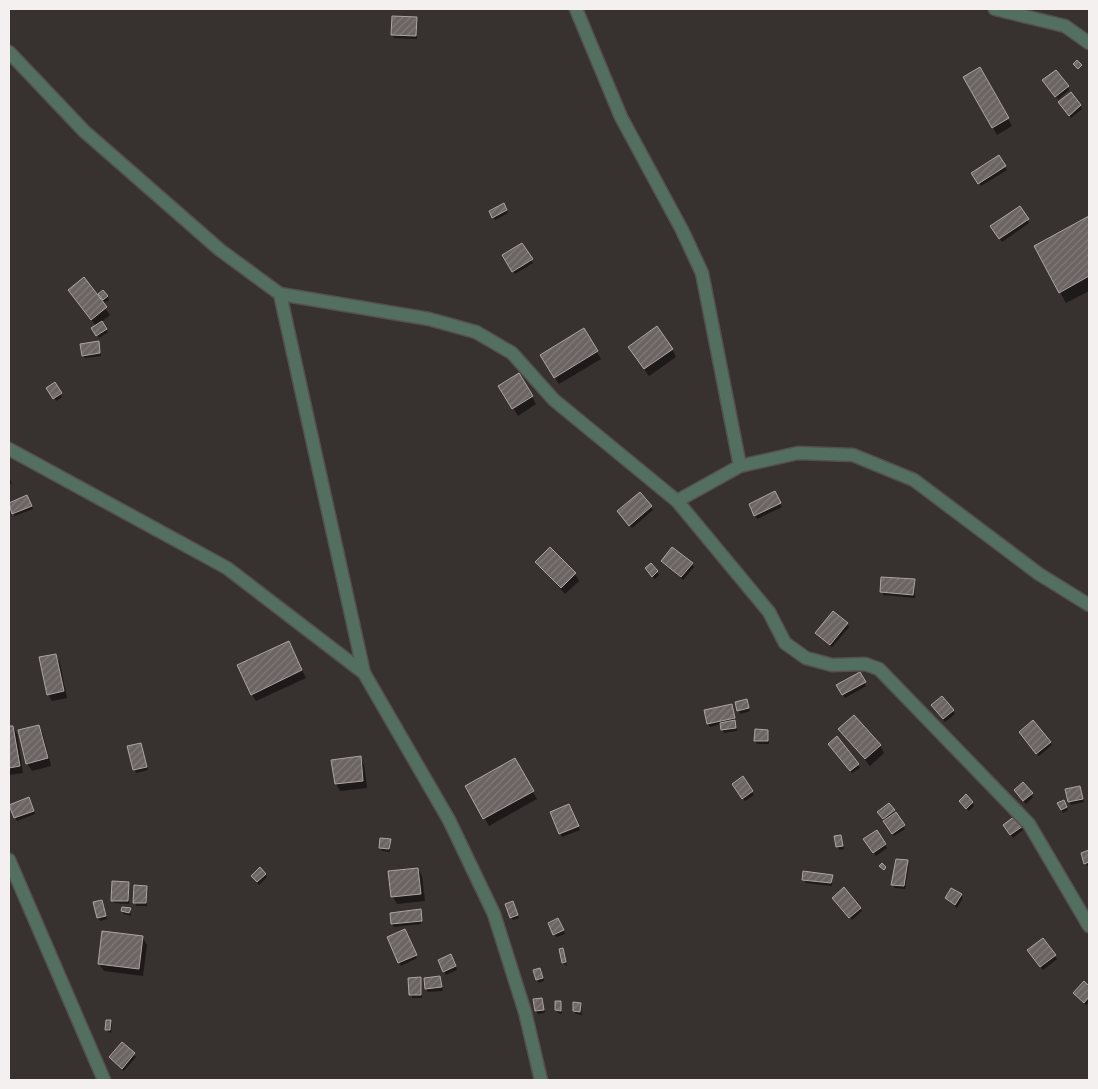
<svg xmlns="http://www.w3.org/2000/svg" width="1098" height="1089" font-family="Inter,sans-serif">
  <style>
    .shadow { fill: #0007 }
    .building { fill: url(#building-hatch); stroke: #ada5a4 }
    .lines { fill: none; stroke-linecap: round; stroke-linejoin: round }
    .minor-casing { stroke: #55504f; stroke-width: 15 }
    .minor { stroke: #536f5f; stroke-width: 12 }
  </style>
  <defs>
    <pattern id="building-hatch" width="6" height="6" patternUnits="userSpaceOnUse" patternTransform="scale(1.25)"><rect width="6" height="6" fill="#6b6463"/><path d="M-1 1l2-2M0 6l6-6M5 7l2-2" fill="none" stroke="#817a7a"/></pattern>
  </defs>
  <rect width="100%" height="100%" fill="#373130"/>
  <path class="shadow" d="M416 18 417 39 394 38 392 34Z
    M980 69 1012 126 997 135 965 78Z
    M1046 84 1068 87 1069 90 1058 99Z
    M1071 94 1082 109 1071 118 1062 106Z
    M999 157 1007 170 981 186 973 173Z
    M503 205 508 213 495 220 490 212Z
    M1020 208 1029 223 1002 242 992 227Z
    M1089 217V291L1066 303 1035 246Z
    M522 244 533 263 515 274 504 256Z
    M84 279 110 315 101 322 108 332 99 338 93 328 96 326 69 290Z
    M107 296 109 300 105 302 101 298Z
    M584 330 601 359 559 384 542 356Z
    M98 343 101 356 85 358 83 355Z
    M672 349 676 357 649 376 634 354Z
    M519 374 536 404 518 416 500 386Z
    M55 384 62 397 56 401 48 388Z
    M9 477 12 483 9 485Z
    M640 494 653 510 632 528 621 515Z
    M27 496 33 509 15 516 9 504Z
    M777 496 782 507 757 519 750 504Z
    M662 561 692 564 694 567 683 580Z
    M536 562 575 574 579 581 565 594Z
    M651 565 659 575 655 579 648 572Z
    M882 578 914 580 915 598 883 595Z
    M847 624 849 627 832 647 817 633Z
    M292 650 306 678 256 701 252 694Z
    M56 655 60 663 67 698 52 701 48 694Z
    M860 673 866 686 845 698 838 685Z
    M942 697 955 714 945 722 934 708Z
    M748 704 750 711 740 714 739 710Z
    M732 706 737 731 724 733 721 724 710 727 708 724Z
    M39 726 43 734 51 766 32 771 27 763Z
    M13 727 17 734 23 773 9 775V728Z
    M840 729 880 746 884 753 870 766Z
    M767 731 769 744H757L755 740Z
    M1022 736 1050 742 1052 745 1039 756Z
    M141 744 148 770 136 773 129 747Z
    M832 747 858 765 860 768 852 773Z
    M360 757 364 765 367 788 340 791 336 784 333 761Z
    M514 760 537 799 489 826 467 786Z
    M742 778 754 795 745 801 734 784Z
    M1023 784 1033 797 1026 804 1017 793Z
    M1080 788 1084 802 1071 805 1066 790Z
    M1063 801 1068 810 1063 813 1059 804Z
    M31 802 35 814 17 821 10 806Z
    M972 803 974 806 969 811 962 804Z
    M571 809 580 830 562 837 552 813Z
    M894 811 905 829 894 836 880 815Z
    M1021 826 1023 830 1013 838 1006 829Z
    M876 832 887 848 876 856 865 840Z
    M840 836 844 849 839 850 836 837Z
    M390 840V852L382 851 380 848Z
    M1089 852V866H1087L1083 854Z
    M907 862 909 865 905 889 895 888 893 885Z
    M418 869 422 876 425 901 397 904 393 897 390 872Z
    M265 874 267 877 259 885 252 876Z
    M832 876V886L806 883 804 879Z
    M128 883 129 904 114 903 112 900Z
    M146 887 147 906H136L135 902Z
    M961 895 963 898 957 908 946 898Z
    M102 901 107 919 100 921 98 918Z
    M836 901 860 908 862 911 852 920Z
    M514 905 519 918 513 920 511 917Z
    M130 909 131 916 124 914 122 911Z
    M420 911 421 924 394 927 392 924 391 914Z
    M550 923H560L565 934 556 937Z
    M406 934 417 958 401 966 388 938Z
    M142 937 147 945 143 976 104 971 99 964Z
    M1043 940 1057 959 1043 970 1031 954Z
    M561 950 564 953 567 966 563 963Z
    M452 959 457 970 446 975 444 971Z
    M540 969 544 981 539 983 537 980Z
    M440 978 443 991 428 992 426 989Z
    M410 979H420L422 998H412Z
    M1084 983 1089 988V1002L1086 1005 1076 996Z
    M541 999 545 1013 538 1014 536 1011Z
    M560 1003 562 1014 558 1013 556 1010Z
    M581 1004 582 1015 576 1014 574 1011Z
    M110 1021 112 1024 111 1033 106 1030Z
    M122 1043 136 1057 124 1071 110 1057Z"/>
  <path class="building" d="M392 16 417 17 416 36 391 35Z
    M1077 60 1082 65 1078 69 1073 64Z
    M980 67 1009 118 992 128 963 77Z
    M1056 70 1069 86 1055 97 1042 80Z
    M1071 92 1081 105 1069 116 1058 102Z
    M999 155 1006 166 978 184 971 173Z
    M504 203 507 210 492 218 489 211Z
    M1020 206 1029 219 999 239 990 226Z
    M1089 216V276L1059 293 1034 246Z
    M522 243 533 259 512 272 502 255Z
    M84 277 107 307 91 320 68 290Z
    M103 290 108 296 103 300 98 294Z
    M102 321 107 329 96 336 91 328Z
    M657 326 673 349 644 369 628 347Z
    M584 328 598 351 554 378 540 355Z
    M99 341 100 353 82 356 80 344Z
    M519 373 533 396 512 409 498 386Z
    M55 382 62 393 53 399 46 388Z
    M775 491 781 503 754 516 749 504Z
    M640 492 652 506 629 526 617 511Z
    M27 495 32 506 12 514 9 503Z
    M550 547 576 573 561 588 535 562Z
    M672 547 693 563 681 577 661 561Z
    M651 563 658 571 652 577 645 568Z
    M881 577 915 579 913 595 880 592Z
    M833 611 848 623 830 645 815 633Z
    M289 641 302 670 251 695 237 665Z
    M56 654 64 691 47 695 39 657Z
    M860 672 866 682 842 695 836 685Z
    M942 696 954 710 943 719 931 705Z
    M747 699 749 708 737 711 735 702Z
    M732 704 735 718 707 724 704 710Z
    M854 715 881 745 865 759 838 729Z
    M735 720 736 728 721 730 720 723Z
    M1033 720 1051 742 1036 754 1019 732Z
    M39 725 48 758 26 764 18 730Z
    M9 726H13L20 766 9 768Z
    M755 729 768 730V741H754Z
    M837 736 859 764 850 771 828 744Z
    M141 743 147 767 133 770 127 746Z
    M361 756 363 781 335 784 331 760Z
    M515 758 534 791 483 819 465 786Z
    M743 776 753 791 742 799 732 784Z
    M1023 782 1033 793 1023 801 1014 790Z
    M1080 786 1083 799 1068 802 1065 789Z
    M966 794 973 802 966 809 959 801Z
    M29 797 34 811 14 818 9 805Z
    M1064 800 1067 807 1061 810 1057 803Z
    M889 803 895 810 883 819 877 812Z
    M569 804 579 826 559 834 550 812Z
    M896 812 905 825 892 834 883 821Z
    M1015 816 1023 826 1010 835 1003 825Z
    M877 830 886 844 873 853 863 839Z
    M841 835 843 846 836 847 834 836Z
    M380 838 391 839 389 849 379 848Z
    M1089 850V862L1084 864 1081 853Z
    M896 859 908 860 904 886 891 885Z
    M882 863 886 867 884 870 879 866Z
    M260 867 266 874 257 882 251 876Z
    M418 868 421 894 391 897 388 871Z
    M803 871 833 875 831 883 802 880Z
    M112 881 129 882 128 901H111Z
    M134 885 147 886 146 903H133Z
    M844 887 861 908 849 918 832 898Z
    M951 888 962 894 955 905 945 898Z
    M102 900 106 916 97 918 93 902Z
    M513 901 518 915 510 918 505 904Z
    M122 907 131 908 129 913 121 911Z
    M421 909 422 921 391 924 390 913Z
    M558 918 564 930 553 935 548 923Z
    M405 929 417 955 398 963 387 937Z
    M102 931 143 936 139 969 98 964Z
    M1043 938 1056 955 1040 967 1027 950Z
    M563 948 566 962 562 963 559 949Z
    M451 954 456 966 443 972 438 960Z
    M540 968 543 978 536 980 533 970Z
    M440 976 442 987 425 989 424 978Z
    M421 977V995H409L408 978Z
    M1084 981 1089 986V997L1084 1003 1073 993Z
    M542 998 544 1010 535 1011 533 999Z
    M555 1001H561V1011L555 1010Z
    M573 1002 581 1003 580 1012 573 1011Z
    M106 1020H111L110 1030H105Z
    M122 1042 135 1053 122 1069 109 1057Z"/>
  <g class="lines">
    <g class="minor-casing">
      <path id="minor" d="M576 9 621 117 682 230 702 273 740 466
        M995 9 1065 26 1089 43
        M9 52 84 131 220 250 280 294 429 319 476 332 512 353 554 400 677 501 769 612 785 643 806 658 832 665 865 664 879 669 1029 824 1089 926
        M280 294 364 673
        M9 449 227 568 364 673 449 820 494 914 525 1012 541 1080
        M677 501 740 466 798 453 853 455 914 480 1039 574 1089 605
        M9 860 104 1080"/>
    </g>
    <use href="#minor" class="minor"/>
  </g>
  <rect width="1098" height="1089" fill="none" stroke="#f4f0ef" stroke-width="20"/>
</svg>
